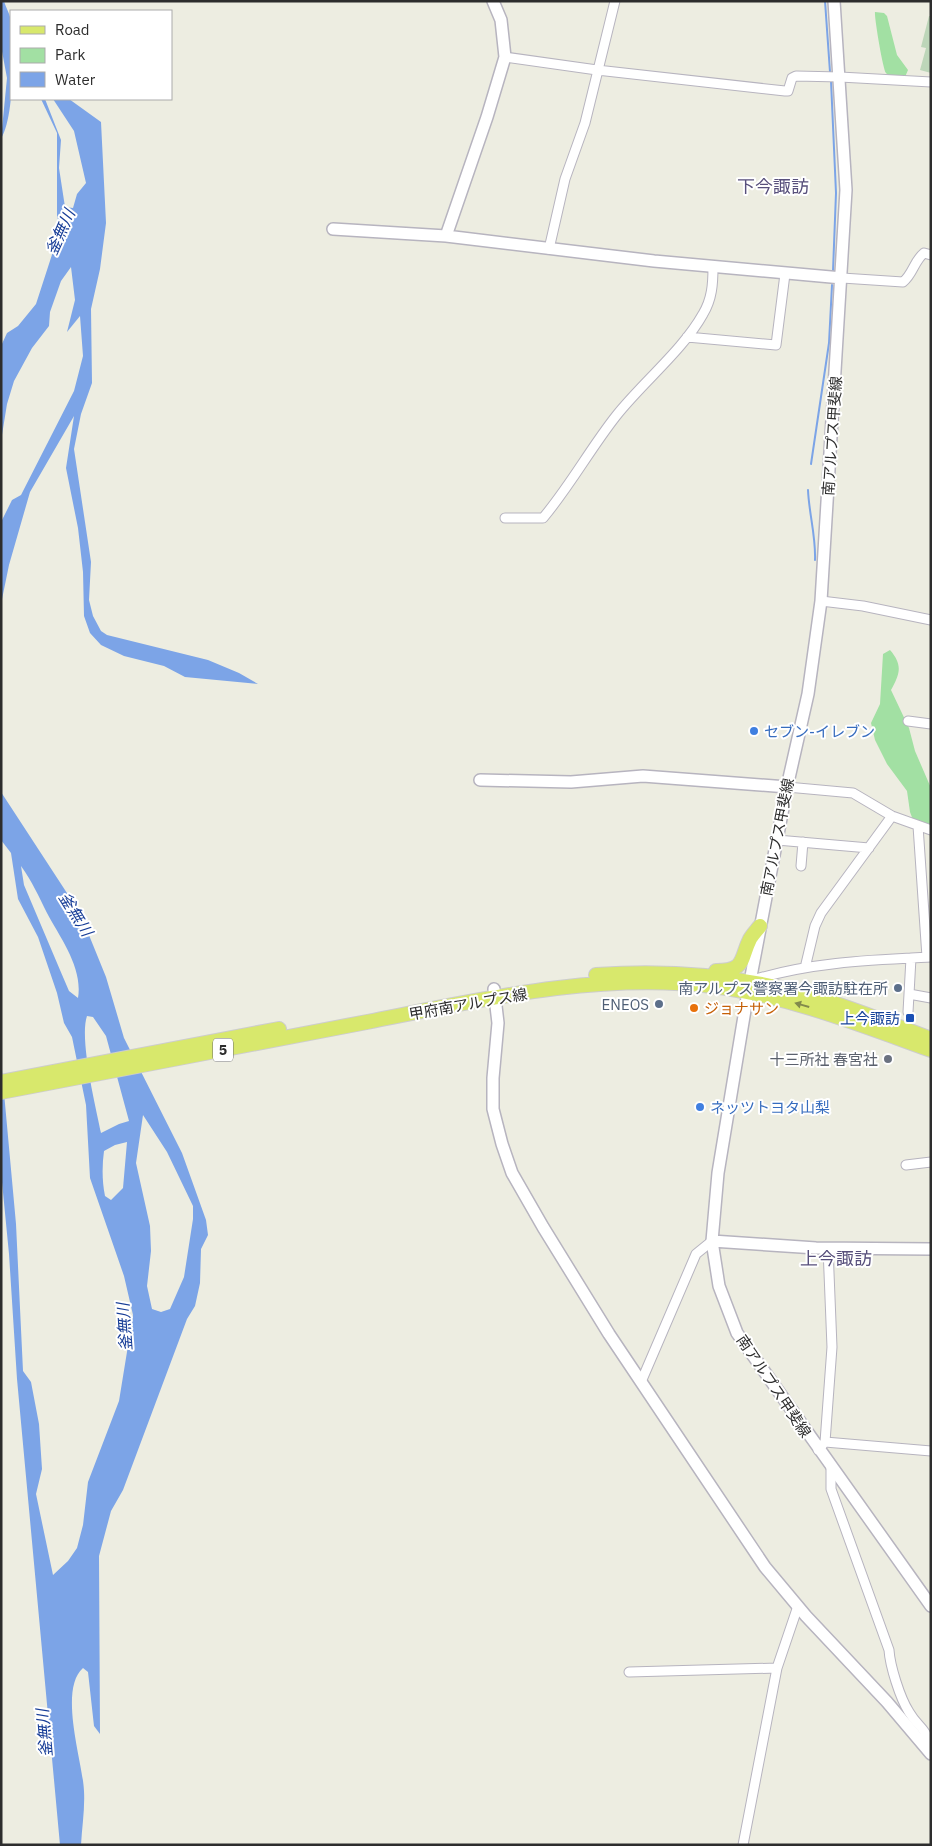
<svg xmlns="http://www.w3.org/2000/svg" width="932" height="1846" font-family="'IBM Plex Sans','Noto Sans JP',sans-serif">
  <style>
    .green { fill: #a2e0a3 }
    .cemetery { fill: #bdd6b9 }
    .water { fill: #7ca4e7; fill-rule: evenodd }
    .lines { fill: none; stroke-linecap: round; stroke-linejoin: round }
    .stream { stroke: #7ca4e7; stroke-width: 2 }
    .street-casing { stroke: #b7b4bf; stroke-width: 11 }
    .secondary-casing { stroke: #b7b4bf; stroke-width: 14 }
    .primary-casing { stroke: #cdcdcd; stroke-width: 16 }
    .street { stroke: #fff; stroke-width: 9 }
    .secondary { stroke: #fff; stroke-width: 11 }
    .primary { stroke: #d8e86c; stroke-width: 14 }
    .oneway { fill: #828a4c }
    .shop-dot { fill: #3f7fe0; stroke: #fff; stroke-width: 2 }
    .service-dot { fill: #5c6f8a; stroke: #fff; stroke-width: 2 }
    .food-dot { fill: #e8710a; stroke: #fff; stroke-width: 2 }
    .transit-dot { fill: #1a4fb4; stroke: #fff; stroke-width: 2 }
    .worship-dot { fill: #6b7280; stroke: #fff; stroke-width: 2 }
    .labels { text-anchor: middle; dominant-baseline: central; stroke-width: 4; stroke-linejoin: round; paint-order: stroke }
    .shield { fill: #fff; stroke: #6c6c6c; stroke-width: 1 }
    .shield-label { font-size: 14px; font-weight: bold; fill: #2d2d2d }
    .street-label { font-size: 15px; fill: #2d2d2d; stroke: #fff }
    .shop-label { font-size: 15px; fill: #366cbe; stroke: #fff; text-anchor: start }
    .service-label { font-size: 15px; fill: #4e5e75; stroke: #fff; text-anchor: end }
    .food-label { font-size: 15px; fill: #c56008; stroke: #fff; text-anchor: start }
    .transit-label { font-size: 15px; fill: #164399; stroke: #fff; text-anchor: end }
    .worship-label { font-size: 15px; fill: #5b616d; stroke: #fff; text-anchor: end }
    .water-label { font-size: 16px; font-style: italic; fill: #173d97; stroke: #fff }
    .quarter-label { font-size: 18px; fill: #58507c; stroke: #fff }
  </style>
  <rect width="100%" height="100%" fill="#edede1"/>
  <path class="green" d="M875 12 884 13 887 16 897 55 908 70 905 77C899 77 890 78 886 73 883 70 874 16 875 12Z
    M890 650C903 665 900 674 891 690L909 728 915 751 931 788V826L913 820 910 812 907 791 887 764 875 740 871 723 880 704 883 654Z"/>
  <path class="cemetery" d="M929 16H931V73L920 70 926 48 921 47Z"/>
  <path class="water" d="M1 1H4C6 8 11 16 11 23 13 51 15 115 1 139L7 78 1 46Z
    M41 99H45L61 140 59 168 65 207 73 208 77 194 86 183 74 131 53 99H69L101 122 106 223 100 269 91 309 92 383 81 414 74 449 91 562 89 600 93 616 101 631 107 635 208 660 239 673 258 684 185 677 164 666 124 656 101 645 90 633 84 616 83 572 78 528 66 468 74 416 30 492 9 565 1 604V522L12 500 21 495 74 391 83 356 80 316 67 332 75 300 71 267 61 281 50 312 49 326 32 348 14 381 7 404 1 441V346L7 333 18 326 36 304 60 230 57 215V133Z
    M1 792 80 913 106 977 124 1038 182 1153 206 1220 208 1235 201 1249 200 1283 195 1306 187 1319 123 1490 111 1511 99 1556 100 1734 94 1726 88 1672 83 1668C58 1690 83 1763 84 1791 85 1809 82 1827 81 1845H60L17 1379 9 1254 1 1172V1060L16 1224 23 1371 31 1382 39 1424 42 1469 36 1494 53 1575 68 1561 77 1548 83 1525 88 1482 119 1401 133 1315 124 1276 90 1178 86 1105 72 1037 64 1023 57 993 38 937 18 899 11 853 1 840ZM21 866C32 881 39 897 47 913 61 939 83 968 78 998L69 991 60 970 24 885ZM87 1016 93 1017 106 1036 129 1121 119 1124 101 1133C96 1108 79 1039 87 1016ZM143 1115 167 1152 193 1206V1219L184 1277 170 1309 161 1312 152 1309 147 1286 151 1251 150 1226 136 1163ZM127 1142 123 1188 111 1200 105 1196C102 1181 102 1166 104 1151L115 1145Z"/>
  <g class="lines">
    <path class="stream" d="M825 1 830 72
      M831 81 836 193 833 271
      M811 464 829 343 832 285
      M808 490C809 514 816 536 815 560"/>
    <g class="street-casing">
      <path id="street" d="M505 57 597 70 785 91H788L792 78 796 76 840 77 931 82
        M549 249 565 179 585 123 615 1
        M842 278 903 282C913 274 914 261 924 253L931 255
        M687 337 776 345 785 274
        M505 518H543C570 486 590 449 616 416 642 383 683 350 703 314 712 299 713 284 713 267
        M821 601 863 606 931 620
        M908 721 931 724
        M787 787 853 793 892 816 931 830
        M918 826 927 957
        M777 840 869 848
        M801 866 803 842
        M805 968 815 926 821 913 892 816
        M753 980C811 962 871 960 931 957
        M909 994 931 998
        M908 1012 911 958
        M906 1165 931 1162
        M641 1382 696 1254 712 1241
        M825 1442 931 1451
        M818 1450 825 1442 832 1347 828 1248
        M831 1467V1489L889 1650C890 1666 900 1698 909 1712 920 1731 928 1726 929 1752
        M629 1672 777 1668
        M743 1845 777 1668 798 1606"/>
    </g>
    <g class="secondary-casing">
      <path id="secondary" d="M834 1 846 190 821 601 808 694 787 787 748 992 718 1173 712 1241 719 1286 737 1333 931 1606
        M333 229 446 236 654 261 842 278
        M446 236 487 117 505 57 501 20 493 1
        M480 780 571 782 643 776 787 787
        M494 989 498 1023 493 1078V1109L502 1144 512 1173 543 1227 609 1334 765 1567 806 1616 887 1702 931 1754
        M712 1241 816 1248 931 1249"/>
    </g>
    <g class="primary-casing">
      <path id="primary" d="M716 971C746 971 740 959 750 939 753 934 757 930 760 926
        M596 975C665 970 734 975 801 993 845 1005 888 1023 931 1039
        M1 1082 279 1029
        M1 1092C123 1069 245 1045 367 1022 479 1000 597 972 712 986 788 996 859 1024 931 1050"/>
    </g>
    <use href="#street" class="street"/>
    <use href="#secondary" class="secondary"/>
    <use href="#primary" class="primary"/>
  </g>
  <defs><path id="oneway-solid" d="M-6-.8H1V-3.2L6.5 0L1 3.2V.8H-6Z" transform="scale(1.25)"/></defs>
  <use class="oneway" href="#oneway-solid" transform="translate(802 1005) rotate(-164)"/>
  <g class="shop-dot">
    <circle cx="754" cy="731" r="5"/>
    <circle cx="700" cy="1107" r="5"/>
  </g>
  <g class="service-dot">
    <circle cx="898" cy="988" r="5"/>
    <circle cx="659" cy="1004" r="5"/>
  </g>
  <circle class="food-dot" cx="694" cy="1008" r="5"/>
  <rect class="transit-dot" x="905" y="1013" width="10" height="10" rx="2.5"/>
  <circle class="worship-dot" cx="888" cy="1059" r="5"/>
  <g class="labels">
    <rect class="shield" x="213" y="1038.5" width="20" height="23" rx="4"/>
    <g class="shield-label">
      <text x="223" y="1050">5</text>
    </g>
    <g class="street-label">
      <text transform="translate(832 436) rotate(-86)">南アルプス甲斐線</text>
      <text transform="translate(777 837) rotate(-79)">南アルプス甲斐線</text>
      <text transform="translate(468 1004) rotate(-10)">甲府南アルプス線</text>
      <text transform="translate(774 1386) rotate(56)">南アルプス甲斐線</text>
    </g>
    <g class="shop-label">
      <text x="764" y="731">セブン-イレブン</text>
      <text x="710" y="1107">ネッツトヨタ山梨</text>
    </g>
    <g class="service-label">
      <text x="888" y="988">南アルプス警察署今諏訪駐在所</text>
      <text x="649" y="1004">ENEOS</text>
    </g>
    <g class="food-label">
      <text x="704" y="1008">ジョナサン</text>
    </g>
    <g class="transit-label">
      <text x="900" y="1018">上今諏訪</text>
    </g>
    <g class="worship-label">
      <text x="878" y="1059">十三所社 春宮社</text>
    </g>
    <g class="water-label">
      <text transform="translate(60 232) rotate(-66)">釜無川</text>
      <text transform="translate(76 914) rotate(58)">釜無川</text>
      <text transform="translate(124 1327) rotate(-94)">釜無川</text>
      <text transform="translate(44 1733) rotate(-95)">釜無川</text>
    </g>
    <g class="quarter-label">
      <text x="773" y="186">下今諏訪</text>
      <text x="836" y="1258">上今諏訪</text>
    </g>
  </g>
  <rect width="932" height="1846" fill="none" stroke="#2d2d2d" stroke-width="5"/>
  <rect x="10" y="10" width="162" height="90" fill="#ffffff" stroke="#ababab"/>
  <rect x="20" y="26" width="25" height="8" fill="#d8e86c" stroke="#ababab"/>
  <text x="55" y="35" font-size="15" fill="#2d2d2d">Road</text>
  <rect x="20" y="48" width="25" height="15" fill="#a2e0a3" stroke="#ababab"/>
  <text x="55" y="60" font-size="15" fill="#2d2d2d">Park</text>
  <rect x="20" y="72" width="25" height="15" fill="#7ca4e7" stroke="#ababab"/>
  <text x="55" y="85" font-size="15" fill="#2d2d2d">Water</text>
</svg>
